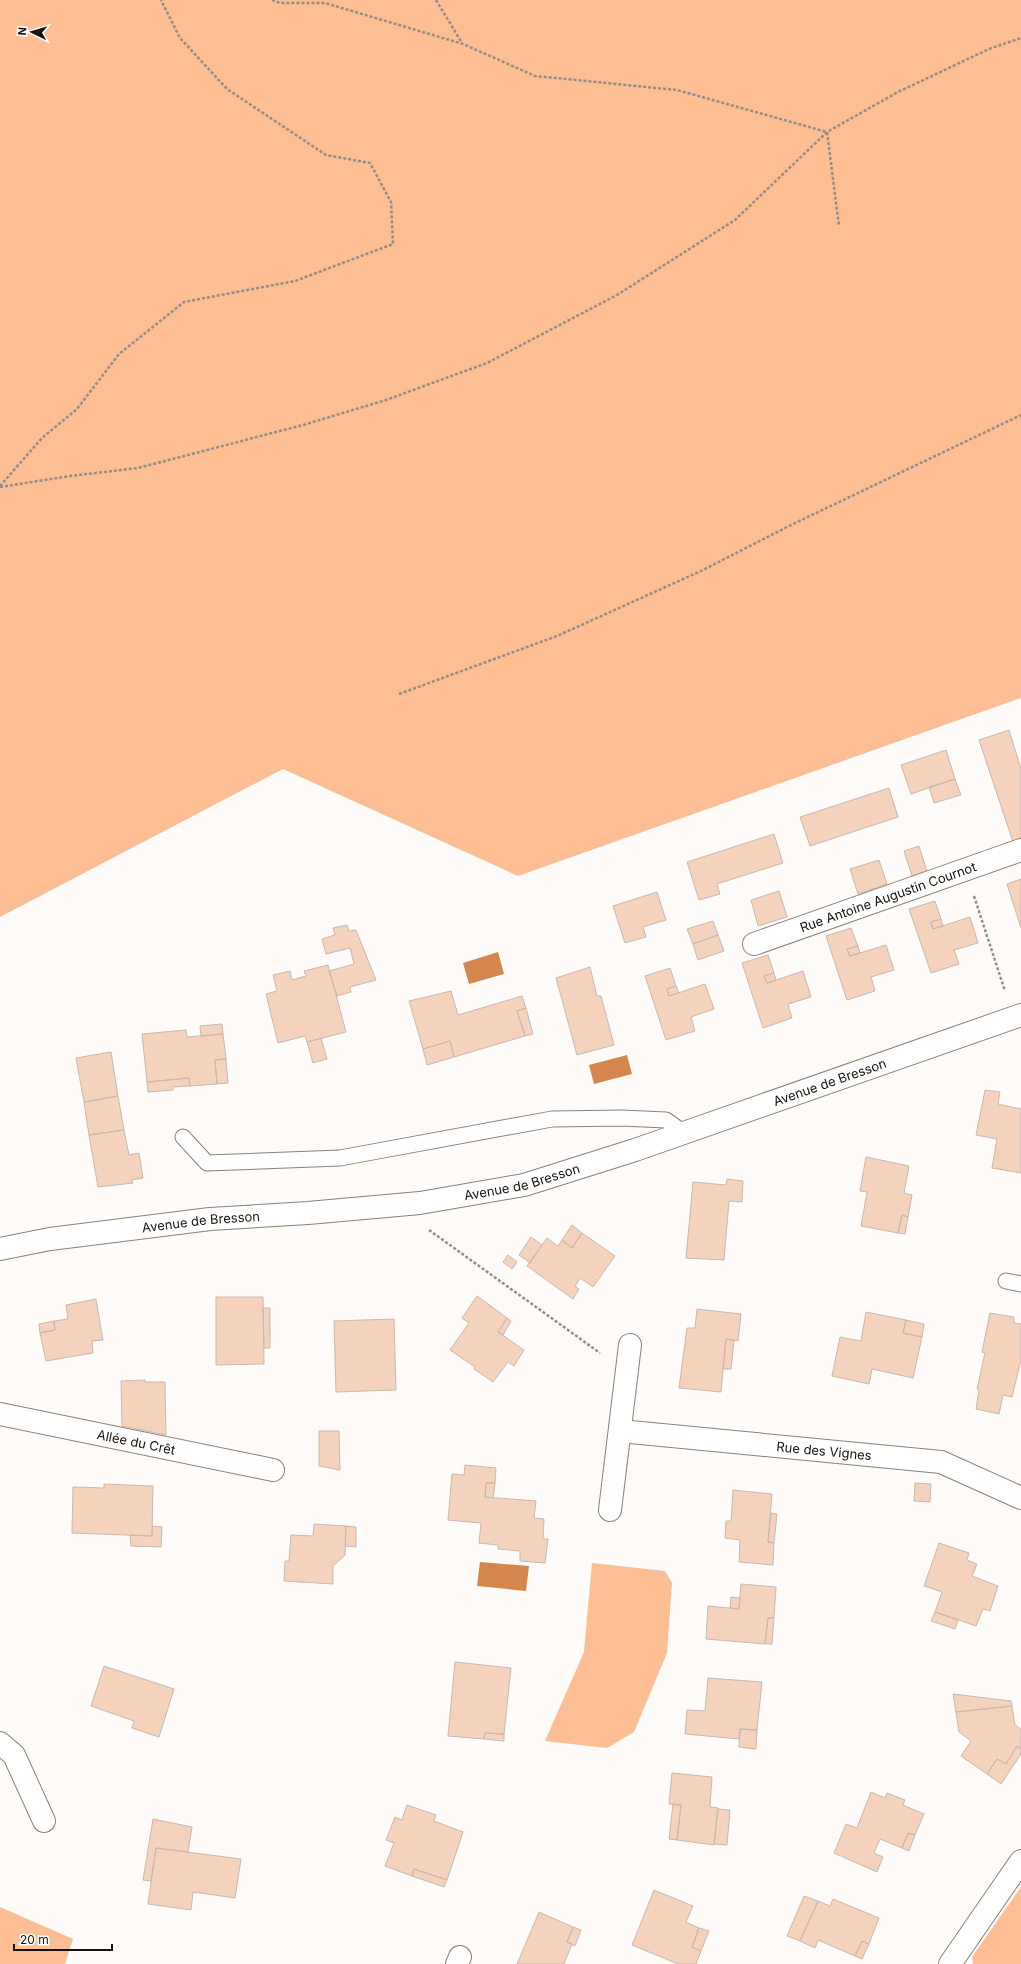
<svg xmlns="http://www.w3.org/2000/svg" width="1021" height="1964" font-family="Inter,sans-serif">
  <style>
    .green { fill: #fdbe94 }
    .water { fill: #d5864c }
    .building { fill: #f4d2bc; stroke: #c9b9ae }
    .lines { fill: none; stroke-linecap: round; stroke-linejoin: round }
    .service-casing { stroke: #8e7f76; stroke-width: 17 }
    .minor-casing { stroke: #8e7f76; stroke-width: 24 }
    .tertiary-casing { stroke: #8e7f76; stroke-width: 24 }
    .path { stroke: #918d8a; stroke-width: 2.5; stroke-dasharray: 3 2; stroke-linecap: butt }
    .service { stroke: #fff; stroke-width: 15 }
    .minor { stroke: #fff; stroke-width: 22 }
    .tertiary { stroke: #fff; stroke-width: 22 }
    .labels { text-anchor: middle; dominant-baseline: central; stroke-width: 3.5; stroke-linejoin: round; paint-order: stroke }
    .street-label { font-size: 13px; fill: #17120e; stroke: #fff }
  </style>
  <rect width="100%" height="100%" fill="#fefbf9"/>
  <path class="green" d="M0 0H1021V698L518 876 283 769 0 917Z
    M592 1563 665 1571 672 1583 667 1653 634 1732 607 1748 545 1741 584 1652Z
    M1021 1887V1964H973L972 1957Z
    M0 1907 73 1939 65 1964H0Z"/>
  <path class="water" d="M498 952 504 974 469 984 463 963Z
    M627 1055 632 1074 594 1084 589 1065Z
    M480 1562 529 1566 526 1591 477 1586Z"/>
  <path class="building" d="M1009 730 1021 769V839L1013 842 979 740Z
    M946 750 955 779 911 794 901 765Z
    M955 779 961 795 934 803 929 787Z
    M889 788 898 817 810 846 800 817Z
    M774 834 783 863 717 884 720 894 699 900 687 862Z
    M919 846 927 872 912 876 904 851Z
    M879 860 887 884 858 894 850 869Z
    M1021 879V928L1007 884Z
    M779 891 787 917 758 926 751 900Z
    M657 892 666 920 643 927 646 937 625 943 613 906Z
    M935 901 941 919 931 922 933 929 970 917 978 943 954 950 959 964 931 973 909 909Z
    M941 919 943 926 933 929 931 922Z
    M713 921 718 935 693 944 687 929Z
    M347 925 349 931 356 930 376 980 350 987 351 992 337 996 329 971 354 964 350 948 326 954 322 939 335 935 333 928Z
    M851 928 858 946 847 949 850 956 886 945 894 970 871 977 875 991 847 1000 826 936Z
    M718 935 724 951 698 960 693 944Z
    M858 946 860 953 850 956 847 949Z
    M768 955 774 973 764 976 767 983 803 971 811 997 788 1004 792 1018 763 1028 742 963Z
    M328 965 346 1032 307 1042 305 1036 278 1043 266 994 277 991 273 975 290 971 292 980 306 976 304 971Z
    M590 967 597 996H601L614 1045 577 1055 556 978Z
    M670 968 676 986 667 989 669 996 705 984 714 1009 691 1017 695 1031 666 1040 645 976Z
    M774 973 776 980 767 983 764 976Z
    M676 986 679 993 669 996 667 989Z
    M451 991 458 1015 522 996 526 1008 517 1011 525 1036 454 1057 450 1041 423 1049 409 1001Z
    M526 1008 533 1034 525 1036 517 1011Z
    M222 1024 223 1034 201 1036 200 1026Z
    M186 1030 187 1037 223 1034 226 1059 215 1060 217 1084 190 1086 189 1078 147 1082 142 1034Z
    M321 1038 327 1059 313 1063 307 1042Z
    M450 1041 454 1057 427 1065 423 1049Z
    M111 1052 118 1096 84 1102 76 1058Z
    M226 1059 228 1083 217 1084 215 1060Z
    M189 1078 190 1086 173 1087V1090L148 1092 147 1082Z
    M985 1090 1000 1092 998 1104 1021 1109V1173L992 1168 997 1139 976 1135Z
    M118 1096 124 1130 89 1135 84 1102Z
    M124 1130 129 1155 139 1153 143 1178 132 1180 133 1183 98 1187 89 1135Z
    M866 1157 909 1166 904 1193 912 1195 908 1217 902 1215 898 1233 861 1226 867 1192 860 1191Z
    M727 1179 743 1181 742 1202 729 1201 724 1260 686 1258 693 1182 726 1185Z
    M902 1215 908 1217 905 1234 898 1233Z
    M572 1225 582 1233 572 1248 562 1240Z
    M582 1233 615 1256 593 1287 580 1278 575 1286 579 1289 573 1299 527 1266 547 1238 558 1246 562 1240 572 1248Z
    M531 1237 542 1245 530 1263 519 1255Z
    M508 1255 517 1262 512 1269 503 1262Z
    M477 1296 507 1318 498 1332 524 1350 514 1366 508 1362 493 1382 474 1369 475 1367 450 1350 469 1323 462 1318Z
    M216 1297H263L264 1364 216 1365Z
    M96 1299 103 1340 92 1341 93 1353 46 1361 40 1333 55 1330 54 1321 68 1319 66 1305Z
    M263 1308H270V1348H264Z
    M697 1309 741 1314 738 1341 726 1339 721 1392 679 1388 687 1328H695Z
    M866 1312 906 1320 903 1333 922 1337 913 1378 872 1369 869 1384 832 1376 840 1337 861 1341Z
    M990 1313 1014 1317V1323L1021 1324V1360L1012 1397 1003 1395 999 1414 976 1409 979 1390 977 1389 985 1353 982 1352Z
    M507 1318 511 1321 503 1335 498 1332Z
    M394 1319 396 1390 336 1392 334 1321Z
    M906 1320 924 1324 922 1337 903 1333Z
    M54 1321 55 1330 40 1333 39 1324Z
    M726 1339 734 1340 731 1369H723Z
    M145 1380V1382H165L166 1435 122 1426 121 1381Z
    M319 1431H339L340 1470 319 1466Z
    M465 1465 496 1468 495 1483H486L485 1497 536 1501 534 1518 544 1519 543 1539H548L545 1563 520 1561V1551L498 1549V1545L479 1543 481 1523 448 1520 452 1474 464 1475Z
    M486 1483H495L493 1498 485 1497Z
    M915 1483 931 1484 930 1502 914 1501Z
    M104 1484 153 1486 152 1536 72 1533 73 1487 104 1488Z
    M733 1490 772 1494 768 1542 774 1543 773 1565 739 1562 740 1540 725 1538 726 1521H731Z
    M771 1513 777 1514 774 1543 768 1542Z
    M314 1524 346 1526 345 1555 333 1566V1584L284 1581 285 1561H289L291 1535 313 1536Z
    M152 1526 162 1527 161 1547 131 1546 130 1535 152 1536Z
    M346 1526 356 1527V1547L345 1546Z
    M939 1543 969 1553 967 1560 977 1564 972 1576 998 1586 990 1611 983 1609 976 1626 935 1612 942 1592 924 1586Z
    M741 1584 776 1587 774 1618H768L765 1644 706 1639 708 1606 739 1609Z
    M731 1597 740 1598 739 1609 730 1608Z
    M935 1612 958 1620 955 1629 931 1621Z
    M768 1618H774L772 1644H765Z
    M455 1662 511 1668 504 1734 485 1733 484 1739 448 1736Z
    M104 1666 174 1689 159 1737 132 1728 134 1721 91 1706Z
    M708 1678 762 1682 757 1730 740 1729 739 1739 685 1734 687 1710 705 1711Z
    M953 1694 1011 1701 1012 1706 956 1712Z
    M1012 1706 1015 1725 1021 1729V1749L1017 1746 1006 1764 997 1759 987 1774 961 1756 971 1741 959 1732 956 1712Z
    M740 1729 757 1730 756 1749 739 1747Z
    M485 1733 504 1734V1741L484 1739Z
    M1017 1746 1021 1749V1754L1001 1784 987 1774 997 1759 1006 1764Z
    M672 1773 712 1777 710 1807 718 1808 714 1845 677 1840 681 1805 669 1804Z
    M871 1792 885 1798 887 1793 905 1800 903 1805 924 1814 915 1835 908 1833 902 1848 880 1839 874 1853 883 1857 877 1872 834 1853 846 1824 857 1828Z
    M673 1804 681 1805 677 1840 669 1839Z
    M407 1805 436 1815 434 1821 463 1832 447 1880 414 1869 412 1876 385 1866 394 1843 386 1840 395 1817 402 1820Z
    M718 1809 730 1810 727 1845 714 1844Z
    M153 1819 192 1827 188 1852 156 1848 151 1881 143 1880Z
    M908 1833 915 1835 909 1851 902 1848Z
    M156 1848 241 1859 235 1898 193 1892 191 1910 148 1904Z
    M414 1869 447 1880 444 1887 412 1876Z
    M654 1890 693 1906 686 1922 699 1928 692 1947 701 1951 696 1964H678L632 1945Z
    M804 1896 818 1901 800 1941 787 1936Z
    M833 1899 879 1918 869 1944 862 1941 855 1956 818 1940 815 1948 800 1941 818 1901 830 1906Z
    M539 1912 573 1927 567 1942 572 1944 564 1964H517Z
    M573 1927 581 1930 575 1946 567 1942Z
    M699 1928 709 1931 701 1951 692 1947Z
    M862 1941 869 1944 862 1959 855 1956Z"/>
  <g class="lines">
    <g class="service-casing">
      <path id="service" d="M183 1137 207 1163 340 1158 552 1119 622 1118 666 1120 684 1133
        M1006 1281 1021 1284"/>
    </g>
    <g class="minor-casing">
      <g id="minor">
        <path id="s1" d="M754 944 1021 850"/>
        <path id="s2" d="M0 1414 273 1470"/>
        <path id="s3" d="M620 1431 941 1462 1021 1498"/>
        <path d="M610 1510 630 1345"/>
        <path d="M0 1743 14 1755 44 1821"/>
        <path d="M457 1964 460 1957"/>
        <path d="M950 1964 1021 1861"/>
      </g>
    </g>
    <g class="tertiary-casing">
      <g id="tertiary">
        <path id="s4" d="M0 1249 50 1239 210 1219 308 1213 420 1203 524 1185 635 1150 1021 1015"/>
      </g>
    </g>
    <path class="path" d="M272 0 280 3H325L463 44 535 76 677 90 827 132 839 226
      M436 0 462 43
      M0 486 42 438 77 409 119 354 184 302 295 281 393 244 391 202 370 163 326 155 227 89 180 38 161 0
      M0 487 70 476 138 468 303 425 386 400 487 363 617 295 735 220 827 132 898 92 989 49 1021 38
      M399 694 557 636 701 571 791 525 1021 415
      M974 896 1005 991
      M429 1230 600 1353"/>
    <use href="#service" class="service"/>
    <use href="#minor" class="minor"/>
    <use href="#tertiary" class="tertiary"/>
  </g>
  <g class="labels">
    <g class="street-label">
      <text stroke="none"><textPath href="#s1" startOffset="142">Rue Antoine Augustin Cournot</textPath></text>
      <text stroke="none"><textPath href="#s4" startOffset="851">Avenue de Bresson</textPath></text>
      <text stroke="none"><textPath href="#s4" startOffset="527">Avenue de Bresson</textPath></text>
      <text stroke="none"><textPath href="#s4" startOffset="203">Avenue de Bresson</textPath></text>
      <text stroke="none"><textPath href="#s2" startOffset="139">Allée du Crêt</textPath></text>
      <text stroke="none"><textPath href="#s3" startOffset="205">Rue des Vignes</textPath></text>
    </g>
  </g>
  <g transform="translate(32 32) rotate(275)" stroke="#ffffff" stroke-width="3" paint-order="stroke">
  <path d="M0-3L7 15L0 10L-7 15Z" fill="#17120e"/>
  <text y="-6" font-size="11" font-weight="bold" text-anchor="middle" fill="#17120e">N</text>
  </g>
  <path d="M14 1944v6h98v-6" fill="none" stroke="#17120e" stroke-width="2"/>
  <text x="20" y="1944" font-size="12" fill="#17120e" stroke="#ffffff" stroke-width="3" paint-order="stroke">20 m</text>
</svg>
